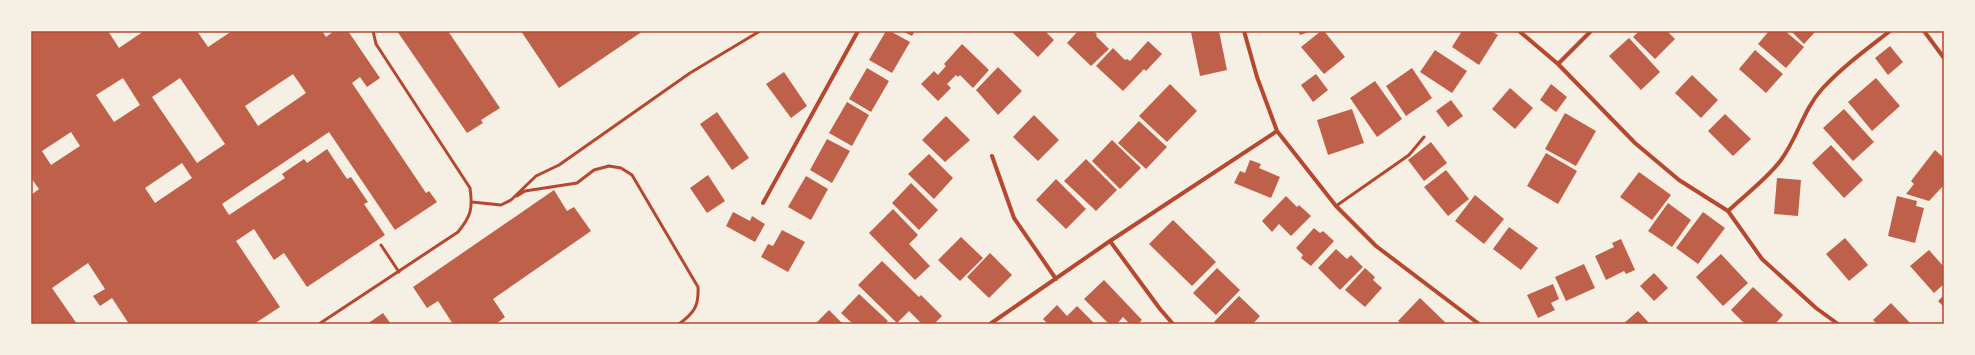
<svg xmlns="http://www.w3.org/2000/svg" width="1975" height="355" font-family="Inter,sans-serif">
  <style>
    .building { fill: #bf614a; fill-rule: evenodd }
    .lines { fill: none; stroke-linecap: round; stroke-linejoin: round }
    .service { stroke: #b5482f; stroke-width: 3 }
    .minor { stroke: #b5482f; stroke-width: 4 }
    .neatline { fill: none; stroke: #b5482f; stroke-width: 1.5 }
  </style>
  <rect width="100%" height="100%" fill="#f6efe4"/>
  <path class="building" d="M31 31H108L119 48 144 31H197L208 47 232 31H322L326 37 334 31H348L380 78 367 87 360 77 352 83 426 193 429 191 437 202 395 230 329 132 222 204 229 215 285 178 282 174 304 159 307 163 327 149 347 179 351 177 368 202 364 204 385 235 307 287 284 253 274 260 254 229 236 241 280 307 254 324H129L112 298 100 306 93 296 105 289 88 263 52 288 77 324H31V195L39 189 31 178ZM293 74 306 93 258 126 245 106ZM123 78 140 105 114 122 96 95ZM180 78 225 144 197 163 152 97ZM71 132 80 146 51 165 42 151ZM182 163 192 178 155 203 145 188Z
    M397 31H448L500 108 481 120 483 123 467 133Z
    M521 31H643L559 88Z
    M886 31H890L910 42 892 73 869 60Z
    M902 31H915L912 36Z
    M1011 31H1045L1054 40 1038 57Z
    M1078 31H1094L1097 35 1096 36 1109 49 1091 66 1067 43Z
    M1198 31H1219L1227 70 1200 76 1191 32Z
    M1298 31H1311L1300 35Z
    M1321 31H1324L1345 57 1324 74 1301 47Z
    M1462 31H1491L1498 35 1479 65 1452 47Z
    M1639 31H1667L1675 39 1655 59 1633 37Z
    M1769 31H1785L1804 47 1786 68 1758 44Z
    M1791 31H1816L1804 44Z
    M1629 38 1660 72 1641 90 1609 56Z
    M1148 41 1162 54 1146 71 1144 69 1123 91 1096 66 1113 48 1125 60 1127 59 1130 61Z
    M962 44 989 70 973 88 960 75 958 77 956 75 947 84 951 88 938 101 921 84 934 71 938 75 946 66 944 64Z
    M1890 46 1903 62 1888 75 1875 58Z
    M1435 50 1467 71 1452 93 1420 72Z
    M1755 50 1783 74 1766 93 1739 69Z
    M998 67 1022 91 998 115 976 90Z
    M867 68 889 81 871 112 849 99Z
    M1412 68 1432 98 1406 116 1386 86Z
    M784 72 807 106 791 118 766 84Z
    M1316 74 1328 90 1313 102 1301 85Z
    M1692 75 1718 100 1701 118 1675 93Z
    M1876 78 1900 106 1872 131 1848 102Z
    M1375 81 1402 119 1377 137 1350 98Z
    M1170 84 1197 111 1167 142 1139 116Z
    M1551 84 1567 97 1556 112 1540 100Z
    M1510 88 1533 108 1515 129 1492 109Z
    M1451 100 1463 116 1448 127 1436 111Z
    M847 102 869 115 852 146 829 133Z
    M1352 109 1364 143 1328 155 1317 120Z
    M1844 109 1874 142 1853 161 1823 128Z
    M717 112 749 158 732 170 700 124Z
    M1565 113 1596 131 1576 166 1545 149Z
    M1725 114 1751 139 1733 156 1708 131Z
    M1034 115 1059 140 1038 161 1013 137Z
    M946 116 970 140 945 162 922 140Z
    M1139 121 1167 147 1146 169 1118 143Z
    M827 139 850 151 832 183 810 170Z
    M1112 140 1141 168 1120 189 1092 161Z
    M1431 142 1447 163 1424 181 1408 160Z
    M1831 145 1863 180 1844 198 1812 163Z
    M1935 150 1944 158V185L1929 201 1906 194 1914 184 1911 181Z
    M1546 153 1577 171 1558 204 1527 186Z
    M929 154 953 178 934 199 908 174Z
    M1086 159 1117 190 1096 211 1064 181Z
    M1250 160 1261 164 1259 168 1280 177 1271 198 1234 183 1240 171 1245 173Z
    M1446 170 1469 199 1448 216 1424 187Z
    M1639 172 1671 195 1652 220 1620 197Z
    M708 175 725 201 707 213 690 188Z
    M806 176 828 189 811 220 788 207Z
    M1777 178 1801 180 1798 216 1774 214Z
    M1056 179 1086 209 1066 229 1036 200Z
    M911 183 938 210 919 230 892 203Z
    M554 190 567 211 574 207 591 231 493 299 505 317 496 324H453L438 301 427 308 413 287Z
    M1475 195 1504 219 1484 244 1455 221Z
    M1286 196 1297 207 1299 205 1311 216 1291 236 1279 224 1272 232 1262 221Z
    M1897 196 1917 201 1916 206 1924 208 1915 243 1888 236Z
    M1668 203 1691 220 1672 247 1648 231Z
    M893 209 918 235 909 244 930 266 915 280 869 233Z
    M733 212 750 221 752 216 765 224 755 242 726 226Z
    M1703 212 1725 228 1698 264 1676 248Z
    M1173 220 1216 262 1192 286 1149 244Z
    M1509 227 1538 248 1521 270 1493 249Z
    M1314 228 1320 233 1323 231 1334 241 1311 266 1301 258 1303 255 1296 248Z
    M782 230 805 242 788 272 761 257 768 244 773 246Z
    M961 237 983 258 960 281 938 260Z
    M1845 238 1868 265 1849 281 1826 254Z
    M1621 239 1635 270 1626 274 1624 271 1606 280 1595 256 1614 247 1612 243Z
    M1336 249 1347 259 1351 255 1363 267 1340 290 1318 268Z
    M1929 250 1944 267V284L1934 293 1910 266Z
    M990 253 1012 275 989 298 967 277Z
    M1721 254 1748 283 1723 306 1696 277Z
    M882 261 919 297 921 295 942 316 934 324H922L909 311 897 323 858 285Z
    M1584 264 1595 288 1566 301 1555 277Z
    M1217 268 1240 290 1216 315 1193 293Z
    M1365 268 1375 277 1373 280 1382 288 1365 307 1345 290Z
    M1654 273 1668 288 1654 301 1640 286Z
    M1104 280 1142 320 1138 324H1130L1123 317 1117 324H1109L1084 299Z
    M1553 284 1559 299 1551 303 1555 310 1538 318 1527 295Z
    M1753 287 1783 315 1775 324H1745L1731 310Z
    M859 294 888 321 885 324H853L841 313Z
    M1944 295V307L1938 301Z
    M1239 296 1260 316 1253 324H1216L1214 322Z
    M1420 298 1447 324H1402L1398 321Z
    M1891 303 1911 324H1877L1873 320Z
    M1057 305 1067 316 1077 306 1095 324H1048L1043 319Z
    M829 310 843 324H815Z
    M1638 311 1650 324H1623Z
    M383 313 391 324H367Z"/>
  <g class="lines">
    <path class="service" d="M517 196 525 191 577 183 594 170 609 166 621 168 632 175 698 287C699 306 694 313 679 324
      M472 202 501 205 511 200 536 176 559 165 690 73 760 31
      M1336 206 1409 155 1424 137
      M381 245 399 272
      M319 324 458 232C471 216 473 209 470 188L376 44 373 31"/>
    <path class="minor" d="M1244 31 1257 77 1277 131 1336 206 1376 246 1479 324
      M1519 31 1558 64 1635 143 1679 180 1728 211 1762 259 1816 308 1838 324
      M1924 31 1944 58
      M1558 64 1591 31
      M992 156 1014 218 1056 279
      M763 203 858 31
      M1728 211C1746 194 1767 179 1781 160 1798 137 1803 110 1822 89 1842 67 1867 49 1890 31
      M1110 241 1160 309 1173 324
      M990 324 1110 241 1277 131"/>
  </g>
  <rect width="1975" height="355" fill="none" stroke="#f6efe4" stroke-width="64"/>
  <rect x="32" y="32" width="1911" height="291" class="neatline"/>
</svg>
